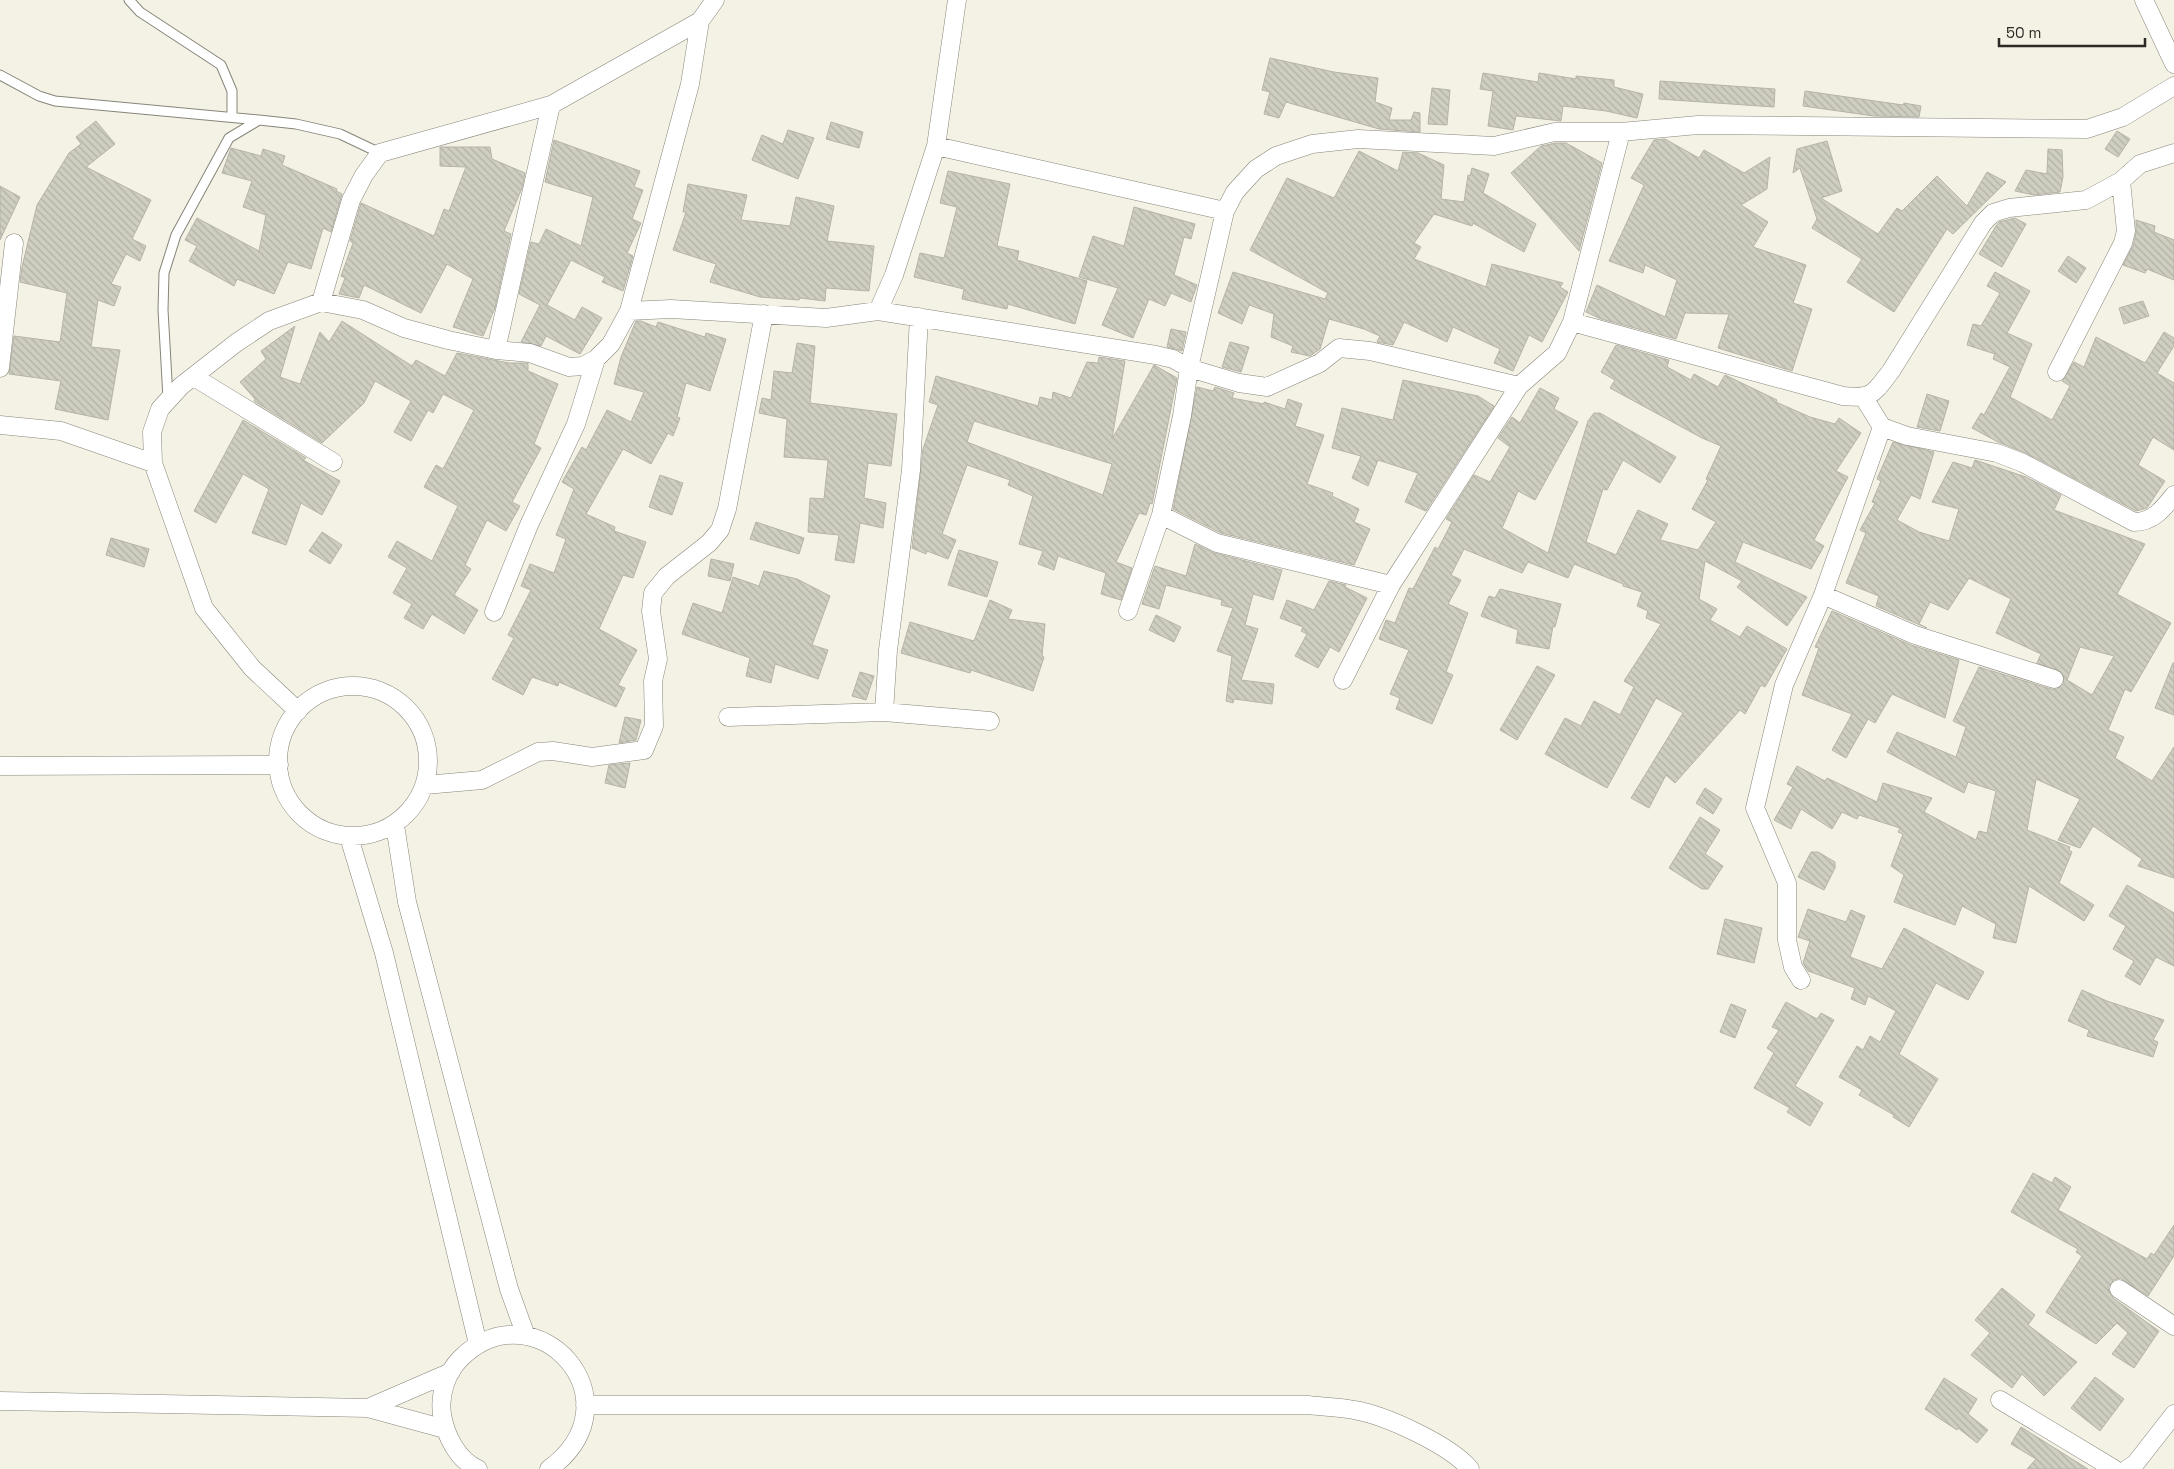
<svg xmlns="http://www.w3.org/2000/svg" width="2174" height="1469" font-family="'Space Grotesk',sans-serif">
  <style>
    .building { fill: url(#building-back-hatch); stroke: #b6b4a8; fill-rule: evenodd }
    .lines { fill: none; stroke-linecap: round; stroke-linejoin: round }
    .service-casing { stroke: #87857a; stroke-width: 11 }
    .minor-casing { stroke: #87857a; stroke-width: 19 }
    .service { stroke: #fff; stroke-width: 9 }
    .minor { stroke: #fff; stroke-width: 18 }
  </style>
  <defs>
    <pattern id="building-back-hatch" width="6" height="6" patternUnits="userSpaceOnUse" patternTransform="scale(1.25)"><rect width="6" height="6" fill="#cfcec1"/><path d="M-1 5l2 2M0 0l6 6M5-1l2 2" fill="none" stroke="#b2b1a6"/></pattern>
  </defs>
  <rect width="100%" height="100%" fill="#f4f2e5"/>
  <path class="building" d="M1270 58 1334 72 1378 78 1375 102 1392 108 1389 120H1411L1414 112 1420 113V132L1379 129 1286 102 1279 118 1264 114 1270 92 1262 90Z
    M1483 73 1538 82 1539 73 1576 79V76L1614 80V87L1643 94 1637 118 1606 111 1563 106 1561 121 1516 116 1513 130 1488 126 1493 91 1480 89Z
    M1660 81 1775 89 1774 107 1659 99Z
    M1432 88 1450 90 1447 125 1428 124Z
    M1805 91 1903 105 1904 103 1921 106 1919 117 1874 116 1803 106Z
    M96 121 115 144 86 167 151 200 132 239 146 246 140 261 126 254 111 284 121 287 114 306 98 300 91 347 120 350 108 420 55 409 61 381 9 374 14 336 60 342 67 293 20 282 22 267 37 205 69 153 81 144 76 137Z
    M831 122 863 132 859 148 826 139Z
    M788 130 814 138 798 179 752 160 762 135 783 144Z
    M2117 131 2130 139 2118 157 2105 149Z
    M1665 139 1699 158 1704 150 1744 173 1770 157 1767 189 1741 205 1768 222 1753 247 1806 265 1793 303 1812 309 1792 371 1718 348 1729 314 1685 313 1676 339 1601 319 1586 312 1597 285 1665 317 1677 280 1645 265 1643 273 1609 261 1644 185 1631 178 1654 140Z
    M554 140 640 171 634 187 643 190 632 219 641 223 627 253 633 256 623 291 602 282 605 277 571 260 547 305 575 320 582 307 602 318 580 354 546 336 541 346 521 342 540 305 519 294 531 242 539 244 546 229 581 246 593 197 545 182Z
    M1827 141 1842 191 1821 198 1878 234 1897 208 1902 211 1937 176 1967 206 1987 172 2006 182 1953 234 1947 229 1894 312 1847 282 1862 259 1812 228 1817 219 1800 168 1793 173 1797 149Z
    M1556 143H1566L1602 163 1579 251 1511 173 1541 146Z
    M440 147H490L492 159 525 173 522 188 504 231 511 234 495 308 483 336 453 327 473 279 447 264 421 313 364 285 359 298 339 294 345 278 341 276 353 243 350 241 361 203 434 236 444 209 449 211 466 167 440 166Z
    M231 148 261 156 263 149 285 156 282 165 337 189 336 191 342 194 331 232 323 228 311 269 288 262 274 294 237 279 234 286 189 261 197 246 185 240 197 218 259 251 266 215 243 207 252 181 222 173Z
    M2048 149 2062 150 2063 177 2060 192 2034 195 2015 191 2026 170 2047 174Z
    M1359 151 1398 171 1403 152 1418 153 1444 165 1441 199 1464 202 1468 175 1470 176 1472 168 1489 174 1483 193 1536 224 1524 252 1473 223 1472 226 1434 214 1414 243 1421 247 1414 259 1486 287 1492 264 1563 283 1560 287 1568 292 1542 342 1529 335 1513 371 1494 363 1500 349 1453 327 1447 342 1404 322 1393 345 1377 342 1380 336 1364 329 1329 319 1320 349 1310 356 1291 352 1293 346 1271 337 1274 314 1249 305 1242 324 1218 313 1233 272 1325 299 1328 293 1250 250 1287 178 1334 198Z
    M948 171 1010 184 997 246 1019 251 1017 260 1087 281 1075 324 1008 304 1007 309 962 299 964 289 914 277 920 253 944 258 957 207 940 203Z
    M688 184 747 195 741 220 790 226 796 197 834 206 827 241 874 246 869 291 826 288 825 301 800 298 799 300 760 297 710 282 716 264 673 250 686 212H683Z
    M0 186 20 197 0 240Z
    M1134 207 1195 224 1191 239 1184 237 1174 275 1197 285 1191 302 1171 293 1165 306 1149 299 1133 338 1102 325 1118 288 1079 277 1093 236 1124 246Z
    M2015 218 2026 224 2002 267 1979 254 1996 226 1999 222Z
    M2136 220 2155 226 2154 232 2174 240V280L2147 269 2145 273 2123 265 2133 246 2136 233Z
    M2068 256 2086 268 2076 283 2058 271Z
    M1995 272 2030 291 2007 333 2032 344 2010 397 2052 420 2070 386 2062 381 2074 362 2084 367 2096 337 2145 363 2164 332 2174 338V346L2157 373 2174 383V450L2153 437 2138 465 2165 481 2147 508 2136 511 2028 454 1998 442 1972 428 1981 413 1984 415 2010 367 1993 359 1995 354 1967 345 1973 324 1981 326 2000 293 1987 286Z
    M2143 301 2149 316 2124 324 2119 308Z
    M342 321 412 366 416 360 445 376 457 353 509 363H528V371L558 384 534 444 541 448 512 502 520 506 506 531 487 520 465 565 471 569 454 595 478 610 464 634 432 614 423 629 404 618 412 604 393 593 407 568 388 557 397 541 432 561 458 506 424 487 436 465 443 469 474 410 443 394 433 413 428 410 411 441 394 432 411 401 375 381 364 403 322 443 254 401 255 399 240 382 266 359 261 351 295 326 280 377 300 384 320 332 329 342Z
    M636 321H641L656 327 658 322 705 337 706 333 726 339 710 391 686 383 677 417 680 418 673 436 668 433 651 464 623 449 586 514 615 527 614 531 646 542 633 578 623 575 599 629 637 650 618 685 625 688 616 707 559 682 558 686 532 677 523 695 492 679 514 638 508 635 531 590 521 586 530 564 554 573 566 539 556 535 574 489 562 482 582 447 586 450 607 410 631 422 644 392 614 384 621 357Z
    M1171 329 1186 332 1182 351 1167 347Z
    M1230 342 1249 347 1241 372 1222 367Z
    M797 343 815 346 810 403 897 414 891 466 868 463 864 498 886 503 883 528 860 523 854 563 835 560 839 535 808 532 810 498 824 499 828 460 784 457 787 419 759 413 762 398 771 400 774 371 792 373Z
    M1616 345 1669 360 1667 367 1691 380 1694 374 1718 387 1725 375 1777 400 1776 402 1810 417 1835 424 1839 418 1861 433 1836 471 1848 477 1814 540 1824 546 1811 569 1743 542 1735 562 1807 597 1787 626 1737 587 1742 581 1705 561 1699 599 1717 609 1710 620 1740 637 1747 626 1787 649 1765 687 1761 685 1745 714 1740 710 1675 783 1666 775 1649 808 1631 798 1683 713 1656 698 1607 788 1545 754 1565 718 1581 726 1594 701 1620 715 1634 687 1624 681 1661 624 1646 618 1648 611 1637 606 1642 592 1623 586V584L1574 564 1568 578 1528 562 1522 573 1464 549 1451 575 1461 580 1448 604 1468 613 1446 672 1453 675 1432 724 1396 709 1400 698 1390 694 1409 650 1379 639 1386 620 1395 623 1409 588 1413 589 1435 547 1438 549 1452 522 1446 519 1474 475 1490 482 1510 447 1498 438 1512 417 1520 423 1540 388 1559 398 1554 409 1578 422 1535 500 1518 491 1502 528 1548 553 1588 421 1594 413H1600L1676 457 1660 483 1623 460 1607 490 1603 489 1586 542 1616 555 1638 510 1668 524 1660 540 1698 550 1716 522 1692 509 1708 480 1706 479 1721 446 1702 438 1610 388 1615 380 1601 372Z
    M1099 357 1125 361 1112 439 1154 365 1177 378 1152 504 1150 503 1146 515 1139 513 1116 562 1132 568 1121 600 1101 594 1106 573 1058 556 1054 570 1038 564 1043 551 1019 544 1033 496 1008 485 1010 480 967 465 942 534 956 540 948 559 927 551 926 554 912 548 923 449 938 405 929 402 936 376 1038 406 1040 397 1052 400 1053 392 1071 398 1087 362 1098 363ZM974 421 1112 464 1103 495 967 442Z
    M1403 380 1478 396 1494 406 1426 511 1405 502 1418 473 1378 460 1368 486 1352 478 1361 456 1332 448 1342 408 1393 420Z
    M1197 387 1213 391 1215 387 1234 393 1232 398 1264 404V402L1285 409 1288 399 1302 404 1295 426 1324 435 1307 484 1333 493 1332 496 1359 509 1354 522 1370 529 1354 565 1221 533 1173 509Z
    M1927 394 1949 401 1940 431 1917 427Z
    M243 420 306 458 303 460 340 481 322 515 301 503 286 545 252 533 269 489 243 474 216 523 194 511Z
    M1893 442 1934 452 1920 499 1911 495 1897 520 1919 532 1949 541 1959 509 1932 502 1953 462 1972 468 1975 460 2026 477 2061 495 2054 510 2145 544 2117 594 2171 623 2131 692 2125 689 2108 730 2124 737 2115 758 2152 781 2174 747V878L2138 866 2142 859 2093 826 2080 848 2058 840 2080 799 2036 779 2027 830 2070 847 2069 850 2072 852 2059 883 2094 905 2084 921 2029 886 2016 943 1993 938 1996 924 1962 906 1955 925 1894 902 1904 875 1891 866 1903 834 1898 832 1900 828 1859 815 1857 819 1842 812 1832 829 1801 809 1791 829 1774 820 1793 787 1787 784 1797 766 1825 781 1827 778 1877 802 1883 783 1932 798 1924 812 1976 840 1979 831 1987 833 1996 791 1968 782 1964 793 1887 752 1897 732 1956 757 1966 727 1953 721 1979 667 2051 689H2057L2064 683 2061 672 2037 663 2041 654 1996 633 2011 599 1969 578 1948 610 1930 602 1919 624 1927 628 1876 606 1879 596 1846 583 1866 533 1860 530 1875 503 1872 502 1881 481 1877 479ZM2080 647 2114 656 2092 695 2067 680Z
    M660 475 683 483 672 515 649 507Z
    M756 522 804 538 799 554 750 539Z
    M322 532 342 545 330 564 309 551Z
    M111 538 149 549 144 567 106 555Z
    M1195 544 1214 553 1282 570 1273 600 1253 594 1245 625 1258 629 1241 680 1274 684 1272 704 1234 699 1233 703 1226 701 1232 656 1217 651 1233 608 1221 605 1222 600 1166 585 1159 609 1142 604 1155 566 1186 576Z
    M959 550 998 562 987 597 948 585Z
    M711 559 734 564 730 581 708 576Z
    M764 571 797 579 830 596 812 645 828 650 818 679 775 664 771 683 746 676 750 658 682 634 693 603 722 613 733 577 759 586Z
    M1329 581 1346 585 1345 587 1367 598 1339 652 1330 647 1318 668 1295 656 1307 634 1301 631 1303 627 1280 618 1287 600 1314 610Z
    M1500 589 1561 604 1555 627 1553 626 1549 649 1516 643 1518 630 1481 616 1489 596 1495 598Z
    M990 600 1012 610 1008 619 1045 624 1042 656 1044 657 1033 691 971 670 970 673 901 653 910 622 974 641Z
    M1832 611 1911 645 1959 660 1945 718 1892 694 1875 723 1868 719 1846 758 1832 750 1852 714 1802 695 1819 648 1815 647Z
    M1156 615 1181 627 1174 642 1149 630Z
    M2173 663H2174V715L2155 708Z
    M1537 666 1555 675 1517 740 1500 730Z
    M860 672 874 676 866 700 852 696Z
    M625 717 641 720 636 740 619 743Z
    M630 763 625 788 605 783 609 765Z
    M1705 788 1722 799 1713 814 1696 803Z
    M1700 817 1720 830 1705 854 1723 866 1708 889H1702L1669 868Z
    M1811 852H1818L1835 862V868L1824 890 1798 877Z
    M2127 885 2174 913V966L2156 957 2140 985 2125 976 2134 961 2113 949 2126 926 2109 916Z
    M1808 909 1846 922 1851 910 1865 916 1850 957 1882 969 1904 928 1984 972 1968 1000 1936 983 1899 1054 1938 1079 1909 1127 1893 1117 1894 1115 1859 1095 1862 1090 1839 1077 1857 1046 1863 1050 1870 1036 1880 1042 1896 1011 1868 996 1865 1005 1851 999 1855 988 1808 971 1803 963 1810 941 1798 937Z
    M1725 919 1762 928 1754 963 1717 954Z
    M2082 990 2107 1001 2164 1020 2153 1040 2158 1042 2153 1057 2087 1036 2089 1030 2068 1021Z
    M1786 1002 1817 1019 1821 1013 1834 1020 1795 1086 1823 1103 1810 1126 1787 1112 1790 1108 1754 1088 1774 1053 1767 1048 1779 1030 1772 1027Z
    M1731 1004 1746 1010 1735 1038 1720 1032Z
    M2033 1173 2052 1183 2055 1177 2071 1187 2058 1210 2147 1259 2151 1253 2154 1255 2174 1225V1256L2148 1296 2120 1278 2114 1280 2108 1288 2113 1298 2159 1331 2134 1368 2112 1354 2128 1333 2117 1323 2096 1344 2046 1312 2082 1256 2076 1252 2078 1249 2011 1212Z
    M2002 1288 2035 1315 2028 1325 2077 1362 2044 1396 2022 1374 2012 1388 1971 1355 1990 1333 1975 1320Z
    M2095 1377 2124 1399 2100 1431 2071 1408Z
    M1944 1378 1977 1399 1968 1414 1988 1430 1977 1443 1958 1428 1957 1430 1925 1409Z
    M2021 1427 2053 1447 2088 1469H2027L2036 1459 2011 1444Z"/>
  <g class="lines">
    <g class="service-casing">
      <path id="service" d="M129 0 140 12 221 65 232 91V117
        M0 75 39 96 55 101 259 120
        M168 398 163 310 164 273 176 235 229 138 259 120 296 124 340 134 380 153"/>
    </g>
    <g class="minor-casing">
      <path id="minor" d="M2144 0 2174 64
        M936 146 1225 211 1235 192 1256 169 1276 156 1312 144 1358 139 1494 146 1555 132H1621L1698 125 2087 129 2123 117 2174 86
        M321 302 351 200 364 175 380 153 551 105 700 21
        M629 311 671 309 826 318 878 311 1156 355 1173 359 1189 368 1239 383 1267 387 1320 363 1339 348 1370 351 1519 386
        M878 311 894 275 936 146 957 0
        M1572 322 1843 396C1873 399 1873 394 1891 371L1983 223 1993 213 2009 208 2086 200 2121 181 2140 164 2174 153
        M496 350 551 105
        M0 368 14 243
        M2057 372 2123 243 2126 231 2121 181
        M194 377 333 462
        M1864 398 1882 427 1907 436 1997 453 2023 463 2134 522C2153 522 2163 509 2174 495
        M0 425 61 431 153 463
        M1161 515 1217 543 1391 585
        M1823 595 1915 635 2054 679
        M1128 611 1161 515 1182 416 1189 368 1225 211
        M494 612 529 525 576 424 596 359
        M1343 680 1391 585 1519 386 1557 353 1572 322 1621 132
        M278 761a75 75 0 1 1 150 0a75 75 0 1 1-150 0Z
        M298 711 252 668 204 608 153 463 152 432 160 409 181 386 236 343 269 321 321 302 363 310 404 328 448 340 496 350 530 353 569 367 583 366 596 359 611 344 629 311 690 84 700 21 715 0
        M884 712 888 650 911 470 919 317
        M728 717 884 712 990 721
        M0 766 279 765
        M425 785 482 780 538 752 553 751 592 757 644 750 654 726 653 681 658 659 651 611 653 593 667 576 709 543 720 530 727 509 764 314
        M395 825 407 902 509 1289 526 1336
        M349 837 384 953 478 1344
        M1801 980 1793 967 1787 940V883L1755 808 1784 685 1823 595 1882 427
        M2119 1289 2174 1326
        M2000 1400 2114 1469
        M0 1401 368 1408 445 1429
        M585 1405H1308C1324 1407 1339 1407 1354 1410 1385 1415 1450 1445 1470 1469
        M368 1408 451 1372
        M478 1469C457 1460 445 1434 442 1414 439 1394 447 1372 461 1358 536 1285 642 1401 549 1469
        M2127 1469 2135 1464 2174 1414"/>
    </g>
    <use href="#service" class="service"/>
    <use href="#minor" class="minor"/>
  </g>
  <path d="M1999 38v8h146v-8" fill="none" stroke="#2b2a26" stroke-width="2.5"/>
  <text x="2006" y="38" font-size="15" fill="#2b2a26" stroke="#f4f2e5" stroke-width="4" paint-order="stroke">50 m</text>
</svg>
